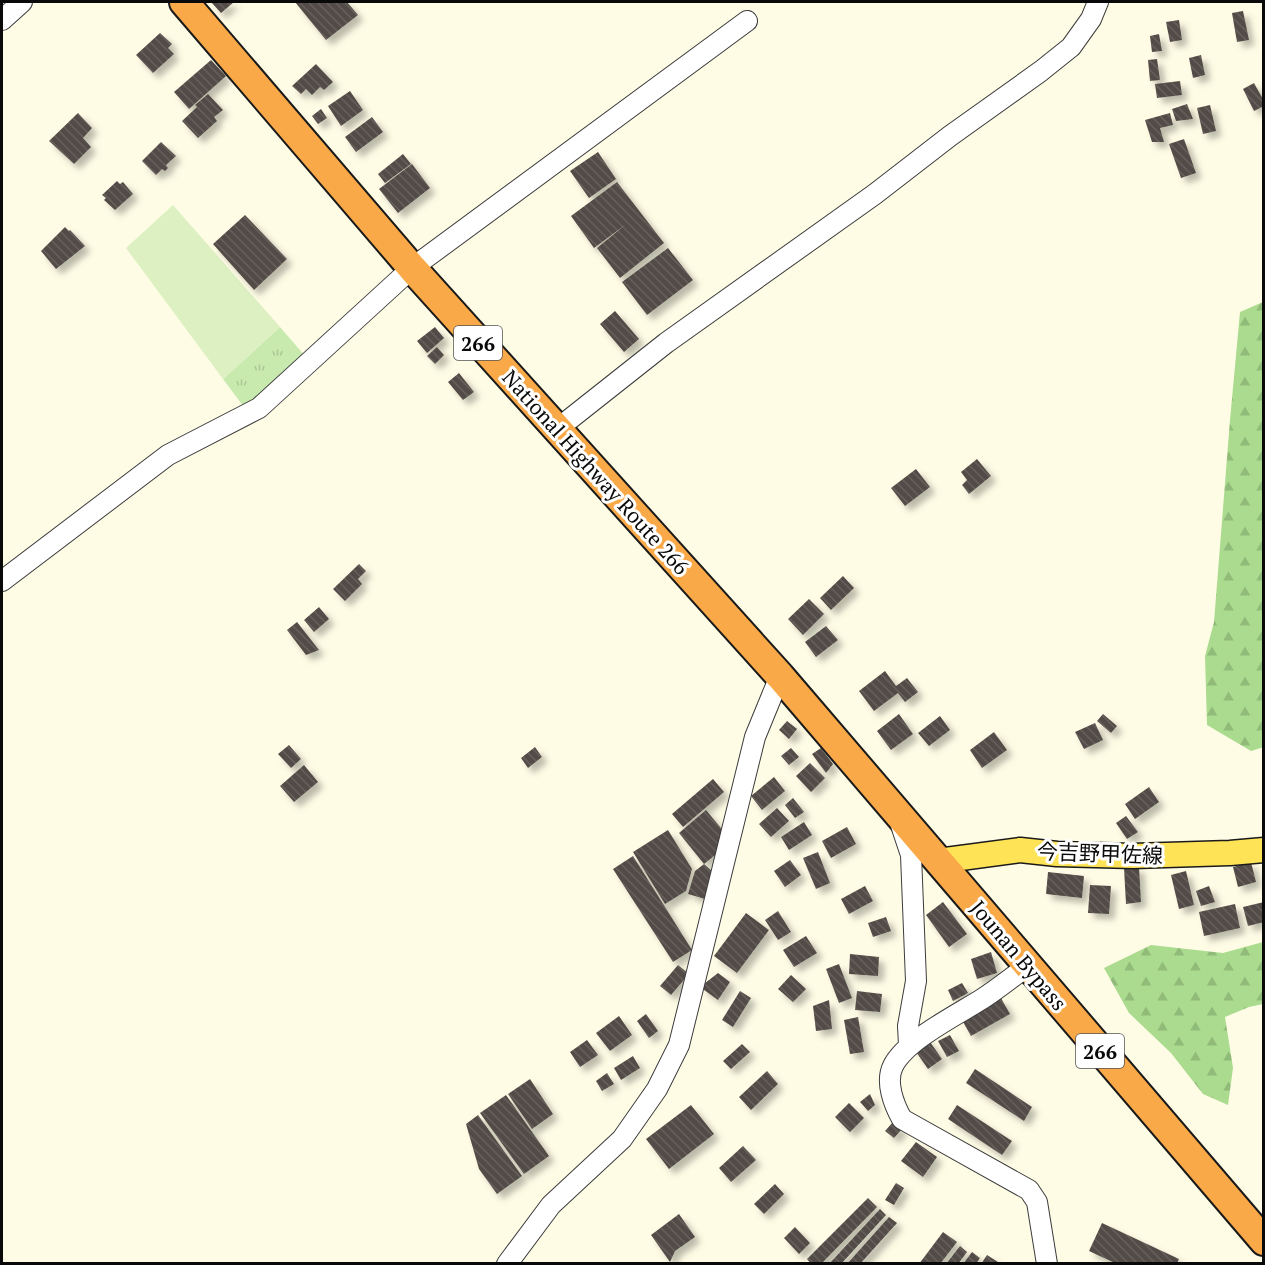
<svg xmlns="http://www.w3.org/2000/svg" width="1265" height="1265" font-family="'PT Serif','Noto Sans JP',serif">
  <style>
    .forest { fill: url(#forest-firs) }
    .park { fill: url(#park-tufts) }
    .pitch { fill: #dcf0c1 }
    .building { fill: url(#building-back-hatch); filter: url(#shadow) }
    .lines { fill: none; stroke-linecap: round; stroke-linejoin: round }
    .minor-casing { stroke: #3c3c3c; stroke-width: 22 }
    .major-casing { stroke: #1a1a1a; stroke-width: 27 }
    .highway-casing { stroke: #1a1a1a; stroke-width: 32 }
    .minor { stroke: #fff; stroke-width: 20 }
    .major { stroke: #fee357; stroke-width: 24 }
    .highway { stroke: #faa949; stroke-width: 28 }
    .labels { text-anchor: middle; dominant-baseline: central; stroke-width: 6; stroke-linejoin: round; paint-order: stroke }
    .shield { fill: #fff; stroke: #535353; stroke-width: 1.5 }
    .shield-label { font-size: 20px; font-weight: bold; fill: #090909 }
    .street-label { font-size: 21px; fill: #090909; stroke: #fff }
  </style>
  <defs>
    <pattern id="forest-firs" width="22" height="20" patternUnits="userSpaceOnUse" patternTransform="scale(1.5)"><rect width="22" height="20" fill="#aadb8e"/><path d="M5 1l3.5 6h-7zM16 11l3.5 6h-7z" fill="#91bb79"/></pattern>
    <pattern id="park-tufts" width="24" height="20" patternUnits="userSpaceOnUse" patternTransform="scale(1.5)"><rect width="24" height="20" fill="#c9eaaf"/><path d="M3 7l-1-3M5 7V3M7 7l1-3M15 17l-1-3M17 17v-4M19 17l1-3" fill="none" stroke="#abc795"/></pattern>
    <pattern id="building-back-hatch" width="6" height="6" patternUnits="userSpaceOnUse" patternTransform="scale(1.5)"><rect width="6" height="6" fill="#524c46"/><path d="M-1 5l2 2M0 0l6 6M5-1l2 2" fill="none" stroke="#66615c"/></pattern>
    <filter id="shadow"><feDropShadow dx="5.5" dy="5.5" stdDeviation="3" flood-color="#0004"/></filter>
  </defs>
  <rect width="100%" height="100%" fill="#fffce6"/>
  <path class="forest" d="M1263 302 1264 747 1251 751 1207 725 1205 656 1214 622 1230 420 1240 312Z
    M1263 942V1004L1249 1007 1225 1017 1233 1068 1228 1105 1203 1094 1171 1053 1129 1013 1104 968 1151 945 1223 953Z"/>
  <path class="park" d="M280 327 306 357 246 410 223 379Z"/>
  <path class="pitch" d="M173 205 280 327 223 379 126 248Z"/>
  <path class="building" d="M211 2H234L221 13Z
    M295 2H347L358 15 326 40Z
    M1243 11 1249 40 1237 42 1232 13Z
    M1179 20 1182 40 1170 42 1166 22Z
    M160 33 172 44 168 48 174 54 153 73 136 55Z
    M1159 34 1162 51 1152 52 1150 36Z
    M1201 55 1205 75 1193 78 1189 58Z
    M1157 59 1160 80 1150 81 1148 60Z
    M211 60 226 76 189 109 174 92Z
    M316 64 333 82 324 90 320 87 312 95 306 89 301 94 292 86Z
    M1180 81 1182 95 1157 98 1155 84Z
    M1254 83 1264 101V106L1254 111 1243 89Z
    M350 91 363 110 341 126 328 106Z
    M208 94 223 110 214 117 217 121 198 138 182 121 197 107 195 105Z
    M1187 104 1193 119 1176 121 1172 109Z
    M1210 105 1216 131 1203 134 1197 108Z
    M321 109 327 118 318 124 312 116Z
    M78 113 92 128 83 138 91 147 74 164 49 141Z
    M1170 113 1173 125 1160 128 1164 142H1152L1145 120Z
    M372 117 383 132 356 152 345 137Z
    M1184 139 1196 173 1181 178 1169 144Z
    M161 142 176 156 166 165 168 168 165 171 162 169 156 175 142 161Z
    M598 152 616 179 589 198 570 171Z
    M403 154 411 164 385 183 378 174Z
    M412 164 430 188 398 213 379 189Z
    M117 181 120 184 123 182 133 194 115 210 104 200 106 198 102 195Z
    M617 182 664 243 620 278 597 248 625 225 594 248 571 216Z
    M245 215 287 259 254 290 213 244Z
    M65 227 69 231 70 230 85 246 56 269 41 251Z
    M668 248 693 280 647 315 622 282Z
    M615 311 639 339 624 352 600 324Z
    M435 327 444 338 427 353 417 341Z
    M437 347 444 355 435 364 427 356Z
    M459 373 474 392 463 400 448 382Z
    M977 459 991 476 969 494 962 485 967 480 961 472Z
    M916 469 930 487 905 506 891 488Z
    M359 564 366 571 358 579 362 584 345 601 333 589Z
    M843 576 854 588 831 610 820 598Z
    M809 599 824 614 803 635 788 619Z
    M319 607 329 619 314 632 304 620Z
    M297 622 319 650 306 655 287 630Z
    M826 626 838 640 816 657 805 642Z
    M885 671 896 686 907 678 918 692 905 702 898 693 874 711 859 691Z
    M899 714 913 734 891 750 877 731Z
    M1103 714 1117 726 1111 733 1097 721Z
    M940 716 950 730 929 746 918 733Z
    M787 721 797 729 789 739 779 730Z
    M1095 723 1103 740 1084 749 1075 732Z
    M994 732 1007 750 982 768 970 750Z
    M289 745 301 759 291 768 278 754Z
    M535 747 542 757 528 768 521 758Z
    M791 748 799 757 789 765 781 756Z
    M821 748 833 764 826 773 812 754Z
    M810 763 825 778 811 792 796 776Z
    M304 765 318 782 294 802 280 786Z
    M774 777 785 791 762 810 751 796Z
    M713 779 724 792 683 827 672 814Z
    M1149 787 1159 802 1135 819 1125 804Z
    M793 798 804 812 795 818 785 805Z
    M777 808 789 821 771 837 759 824Z
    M706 810 725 833 719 852 704 864 679 833Z
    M1126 816 1138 832 1127 839 1116 823Z
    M804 822 812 835 789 850 781 837Z
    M847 827 856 844 831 858 822 841Z
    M668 830 692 869 686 891 665 904 633 852Z
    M818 852 830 883 816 889 803 858Z
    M633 856 692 950 673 962 613 869Z
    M790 860 801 875 785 887 774 871Z
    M1251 862 1256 882 1238 887 1233 867Z
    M704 864 713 872 705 899 688 894 695 871Z
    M1139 867 1141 902 1126 904 1124 868Z
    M1186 871 1194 905 1179 909 1171 875Z
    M1048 872 1084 876 1082 898 1046 894Z
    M1090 885 1111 886 1109 914 1088 913Z
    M865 886 873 901 849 914 841 899Z
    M1209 886 1215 902 1201 906 1196 891Z
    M943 902 967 934 949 947 926 915Z
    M1264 902V922L1248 926 1243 907Z
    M1235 904 1240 928 1204 936 1199 912Z
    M778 911 791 932 778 940 765 920Z
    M746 913 769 930 737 973 714 956Z
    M886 917 891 931 873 937 868 923Z
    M806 936 817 953 794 967 783 950Z
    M991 952 997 973 977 979 971 959Z
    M850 954 879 957 878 976 849 974Z
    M839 964 852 998 839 1003 826 969Z
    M678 965 689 974 671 995 660 986Z
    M718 973 730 982 718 1000 700 987Z
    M791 975 806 989 793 1002 778 989Z
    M962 983 968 993 953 1001 948 990Z
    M740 991 751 998 733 1027 722 1020Z
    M857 991 882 994 880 1012 855 1010Z
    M1001 998 1010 1014 971 1036 962 1020Z
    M829 1000 832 1029 816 1031 813 1006Z
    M646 1014 658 1031 649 1038 637 1021Z
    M619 1016 632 1035 610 1051 596 1033Z
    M858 1017 864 1052 850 1054 844 1020Z
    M950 1035 959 1051 947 1057 938 1041Z
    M928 1039 942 1059 928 1069 914 1049Z
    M587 1040 598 1055 580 1067 570 1052Z
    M742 1044 750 1052 731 1069 723 1061Z
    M633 1056 640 1068 621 1080 614 1068Z
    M975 1069 1032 1107 1024 1121 966 1083Z
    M767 1071 778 1084 751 1110 739 1097Z
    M607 1073 614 1084 602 1091 596 1081Z
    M530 1079 553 1114 532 1129 508 1094Z
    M870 1094 875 1105 868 1111 860 1102Z
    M506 1095 549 1156 524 1174 480 1113Z
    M849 1103 864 1118 850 1132 835 1117Z
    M691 1105 714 1134 669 1169 646 1139Z
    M957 1105 1012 1141 1002 1155 948 1119Z
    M478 1115 522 1176 497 1194 479 1169 466 1124Z
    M893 1122 902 1129 894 1138 885 1131Z
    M916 1142 937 1157 923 1177 901 1161Z
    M743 1146 756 1160 731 1182 719 1168Z
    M896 1183 904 1188 894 1205 885 1200Z
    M775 1184 784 1194 764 1214 754 1204Z
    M868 1198 877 1207 821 1264H811L807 1259Z
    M880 1209 886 1215 841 1264H829Z
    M679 1214 695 1237 675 1251 670 1262 651 1235Z
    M889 1217 897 1223 860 1264H847Z
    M1102 1223 1179 1259 1177 1264H1117L1089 1251Z
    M795 1227 810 1243 799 1254 784 1238Z
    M943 1232 957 1242 940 1264H919Z
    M960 1246 967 1252 958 1264H946Z
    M972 1252 980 1258 976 1264H963Z
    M987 1255 998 1262 997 1264H981Z"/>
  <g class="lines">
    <g class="minor-casing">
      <path id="minor" d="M2 20 22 2
        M556 430 666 343 875 194 950 136 1041 71 1071 47 1091 19 1098 2
        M2 581 168 455 259 408 412 268 747 21
        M901 825 911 855 916 981 908 1026 909 1045
        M1028 966C1012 977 998 989 982 999 957 1015 906 1040 893 1066 885 1082 894 1105 902 1119L1029 1190 1037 1202 1047 1264
        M507 1264 551 1205 622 1139 657 1089 679 1045 755 737 780 676"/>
    </g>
    <g class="major-casing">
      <path id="major" d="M938 861 1020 850 1057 854 1133 856 1230 853 1264 850"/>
    </g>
    <g class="highway-casing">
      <path id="highway" d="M184 2 412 268 780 676 1264 1241"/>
    </g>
    <use href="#minor" class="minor"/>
    <use href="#major" class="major"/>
    <use href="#highway" class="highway"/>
  </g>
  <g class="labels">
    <g class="shield">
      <rect x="454" y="326" width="48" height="34" rx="4.5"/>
      <rect x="1076" y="1034" width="48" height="34" rx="4.5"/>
    </g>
    <g class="shield-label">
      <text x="478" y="343">266</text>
      <text x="1100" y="1051">266</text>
    </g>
    <g class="street-label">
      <text transform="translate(596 472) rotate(48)">National Highway Route 266</text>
      <text transform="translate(1100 853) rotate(2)">今吉野甲佐線</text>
      <text transform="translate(1019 955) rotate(50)">Jounan Bypass</text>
    </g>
  </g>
  <rect width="1265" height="1265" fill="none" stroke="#090909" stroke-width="6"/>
</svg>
